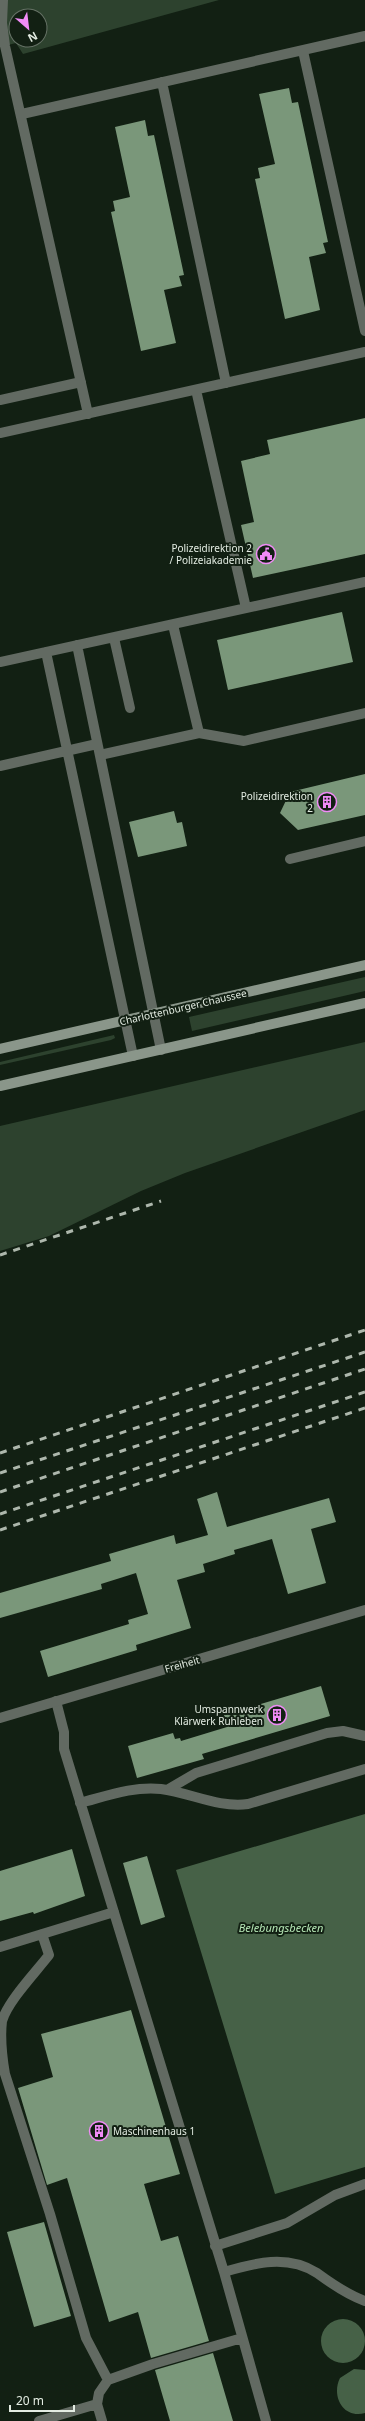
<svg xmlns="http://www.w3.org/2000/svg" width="365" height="2421" font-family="'Noto Sans',sans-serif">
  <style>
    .green { fill: #2d422e; fill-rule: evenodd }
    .water { fill: #466147 }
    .building { fill: #7a977a }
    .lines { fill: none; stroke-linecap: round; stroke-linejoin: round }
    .service { stroke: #626a62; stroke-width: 10 }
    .tertiary { stroke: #626a62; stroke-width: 10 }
    .secondary { stroke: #8a968a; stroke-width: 10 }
    .rail { stroke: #adb7ac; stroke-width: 3; stroke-dasharray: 7 7; stroke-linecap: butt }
    .labels { text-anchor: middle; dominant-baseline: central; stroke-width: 4; stroke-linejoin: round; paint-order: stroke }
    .poi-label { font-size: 10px; fill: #e3ece2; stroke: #122013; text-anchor: end }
    .street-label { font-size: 10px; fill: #e3ece2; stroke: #122013 }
    .water-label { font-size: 11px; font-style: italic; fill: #b6e7b6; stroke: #122013 }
  </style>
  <rect width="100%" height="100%" fill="#122013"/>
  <path class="green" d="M0 0H219L23 54 16 43 0 47ZM16 16H40V40H16Z
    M365 977V991L192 1031 189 1017Z
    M114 1035 115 1038 111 1040 0 1065V1062Z
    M365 1042V1110L185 1173 141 1191 49 1236 0 1251V1126Z"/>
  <path class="water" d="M365 1814V2167L275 2194 176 1870Z
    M321 2341a22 22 0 1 1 44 0a22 22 0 1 1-44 0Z
    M354 2369 365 2370V2413C343 2419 331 2396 340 2378Z"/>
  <path class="building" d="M289 88 292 103 298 102 328 242 323 243 326 253 309 257 320 310 285 319 255 179 260 178 258 168 275 164 259 94Z
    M145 120 148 136 154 135 184 275 179 276 182 286 164 290 176 343 141 351 111 212 115 211 113 201 130 197 115 127Z
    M365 418V554L253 578 241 525 254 522 241 461 270 454 267 440Z
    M342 612 353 662 228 690 217 640Z
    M365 774V815L298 830 280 813 290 792Z
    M174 811 177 823 182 822 187 846 138 857 129 822Z
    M217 1492 227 1527 329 1498 336 1522 311 1529 326 1583 288 1594 272 1539 234 1550 235 1554 203 1564 205 1572 177 1580 191 1628 136 1645 137 1650 48 1677 40 1651 129 1624 128 1620 148 1614 136 1573 101 1584 102 1589 0 1618V1593L111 1561 109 1554 174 1535 176 1544 208 1535 197 1499Z
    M321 1686 330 1716 202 1754 204 1759 137 1778 128 1746 173 1733 175 1739 180 1738 181 1741 227 1727 224 1715Z
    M72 1849 85 1896 34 1914 33 1912 0 1921V1871Z
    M147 1856 165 1917 141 1925 123 1863Z
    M131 2010 180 2174 144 2184 161 2241 178 2236 209 2341 151 2358 138 2312 109 2322 67 2178 47 2185 18 2088 53 2077 41 2034Z
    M44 2222 71 2316 34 2327 7 2232Z
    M213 2353 233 2421H170L155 2370Z"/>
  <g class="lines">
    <path class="service" d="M3 0 2 23 5 46 88 414
      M303 51 365 331
      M162 82 226 383
      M22 114 365 36
      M196 390 246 608
      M0 400 81 382
      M0 433 365 352
      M173 625 199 733
      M114 638 130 708
      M77 645 161 1050
      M46 652 133 1056
      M0 662 365 582
      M100 755 199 733 244 741 365 713
      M0 766 97 744
      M290 859 365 841
      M56 1701 64 1732V1749L224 2272 266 2421
      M167 1790 196 1773 327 1733 343 1731 365 1736
      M80 1803C107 1796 133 1786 161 1789 191 1793 218 1808 248 1804L365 1769
      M42 1934 49 1955C35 1973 8 2001 2 2021 0 2039 2 2057 5 2074L50 2214 86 2338 108 2380
      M0 1947 114 1912
      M215 2246 287 2223 335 2195 365 2184
      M224 2272C255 2263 287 2254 317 2273 332 2284 348 2295 365 2301
      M39 2421 97 2404
      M102 2421 97 2404 99 2393 108 2380 153 2364 242 2338"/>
    <path class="tertiary" d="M0 1718 365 1610"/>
    <path class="secondary" d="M0 1049 365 965
      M0 1086 365 1003"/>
    <path class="rail" d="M0 1255 161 1201
      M0 1453 365 1330
      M0 1473 365 1352
      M0 1492 365 1369
      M0 1514 365 1392
      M0 1530 365 1408"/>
  </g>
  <defs>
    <g id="civic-ring" transform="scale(1)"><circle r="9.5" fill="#122013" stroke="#f08bf6" stroke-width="1.5"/><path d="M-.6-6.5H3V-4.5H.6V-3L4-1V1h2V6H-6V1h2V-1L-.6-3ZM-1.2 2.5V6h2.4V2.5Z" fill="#f08bf6"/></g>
    <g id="building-ring" transform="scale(1)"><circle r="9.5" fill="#122013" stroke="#f08bf6" stroke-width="1.5"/><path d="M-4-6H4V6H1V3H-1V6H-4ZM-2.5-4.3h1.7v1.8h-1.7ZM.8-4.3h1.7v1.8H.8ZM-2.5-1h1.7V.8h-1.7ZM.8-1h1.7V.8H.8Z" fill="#f08bf6"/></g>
  </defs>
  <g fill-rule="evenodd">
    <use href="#civic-ring" x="266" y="554"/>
    <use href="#building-ring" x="327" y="802"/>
    <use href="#building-ring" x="277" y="1715"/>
    <use href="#building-ring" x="99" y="2131"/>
  </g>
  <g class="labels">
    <g class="poi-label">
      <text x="252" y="548">Polizeidirektion 2<tspan x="252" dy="12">/ Polizeiakademie</tspan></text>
      <text x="313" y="796">Polizeidirektion<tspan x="313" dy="12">2</tspan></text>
      <text x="263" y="1709">Umspannwerk<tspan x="263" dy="12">Klärwerk Ruhleben</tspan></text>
      <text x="113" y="2131" text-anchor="start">Maschinenhaus 1</text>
    </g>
    <g class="street-label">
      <text transform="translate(183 1007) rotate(-13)">Charlottenburger Chaussee</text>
      <text transform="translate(182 1664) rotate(-16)">Freiheit</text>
    </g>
    <g class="water-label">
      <text x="281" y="1927">Belebungsbecken</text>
    </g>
  </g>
  <g transform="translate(28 28) rotate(152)"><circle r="19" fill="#122013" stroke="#667266"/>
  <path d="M0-3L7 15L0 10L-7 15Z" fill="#f08bf6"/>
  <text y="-6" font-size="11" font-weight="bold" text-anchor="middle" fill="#e3ece2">N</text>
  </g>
  <path d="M10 2405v6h64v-6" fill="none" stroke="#e3ece2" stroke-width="2"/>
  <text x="16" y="2405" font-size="12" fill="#e3ece2" stroke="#122013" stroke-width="3" paint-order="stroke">20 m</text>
</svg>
